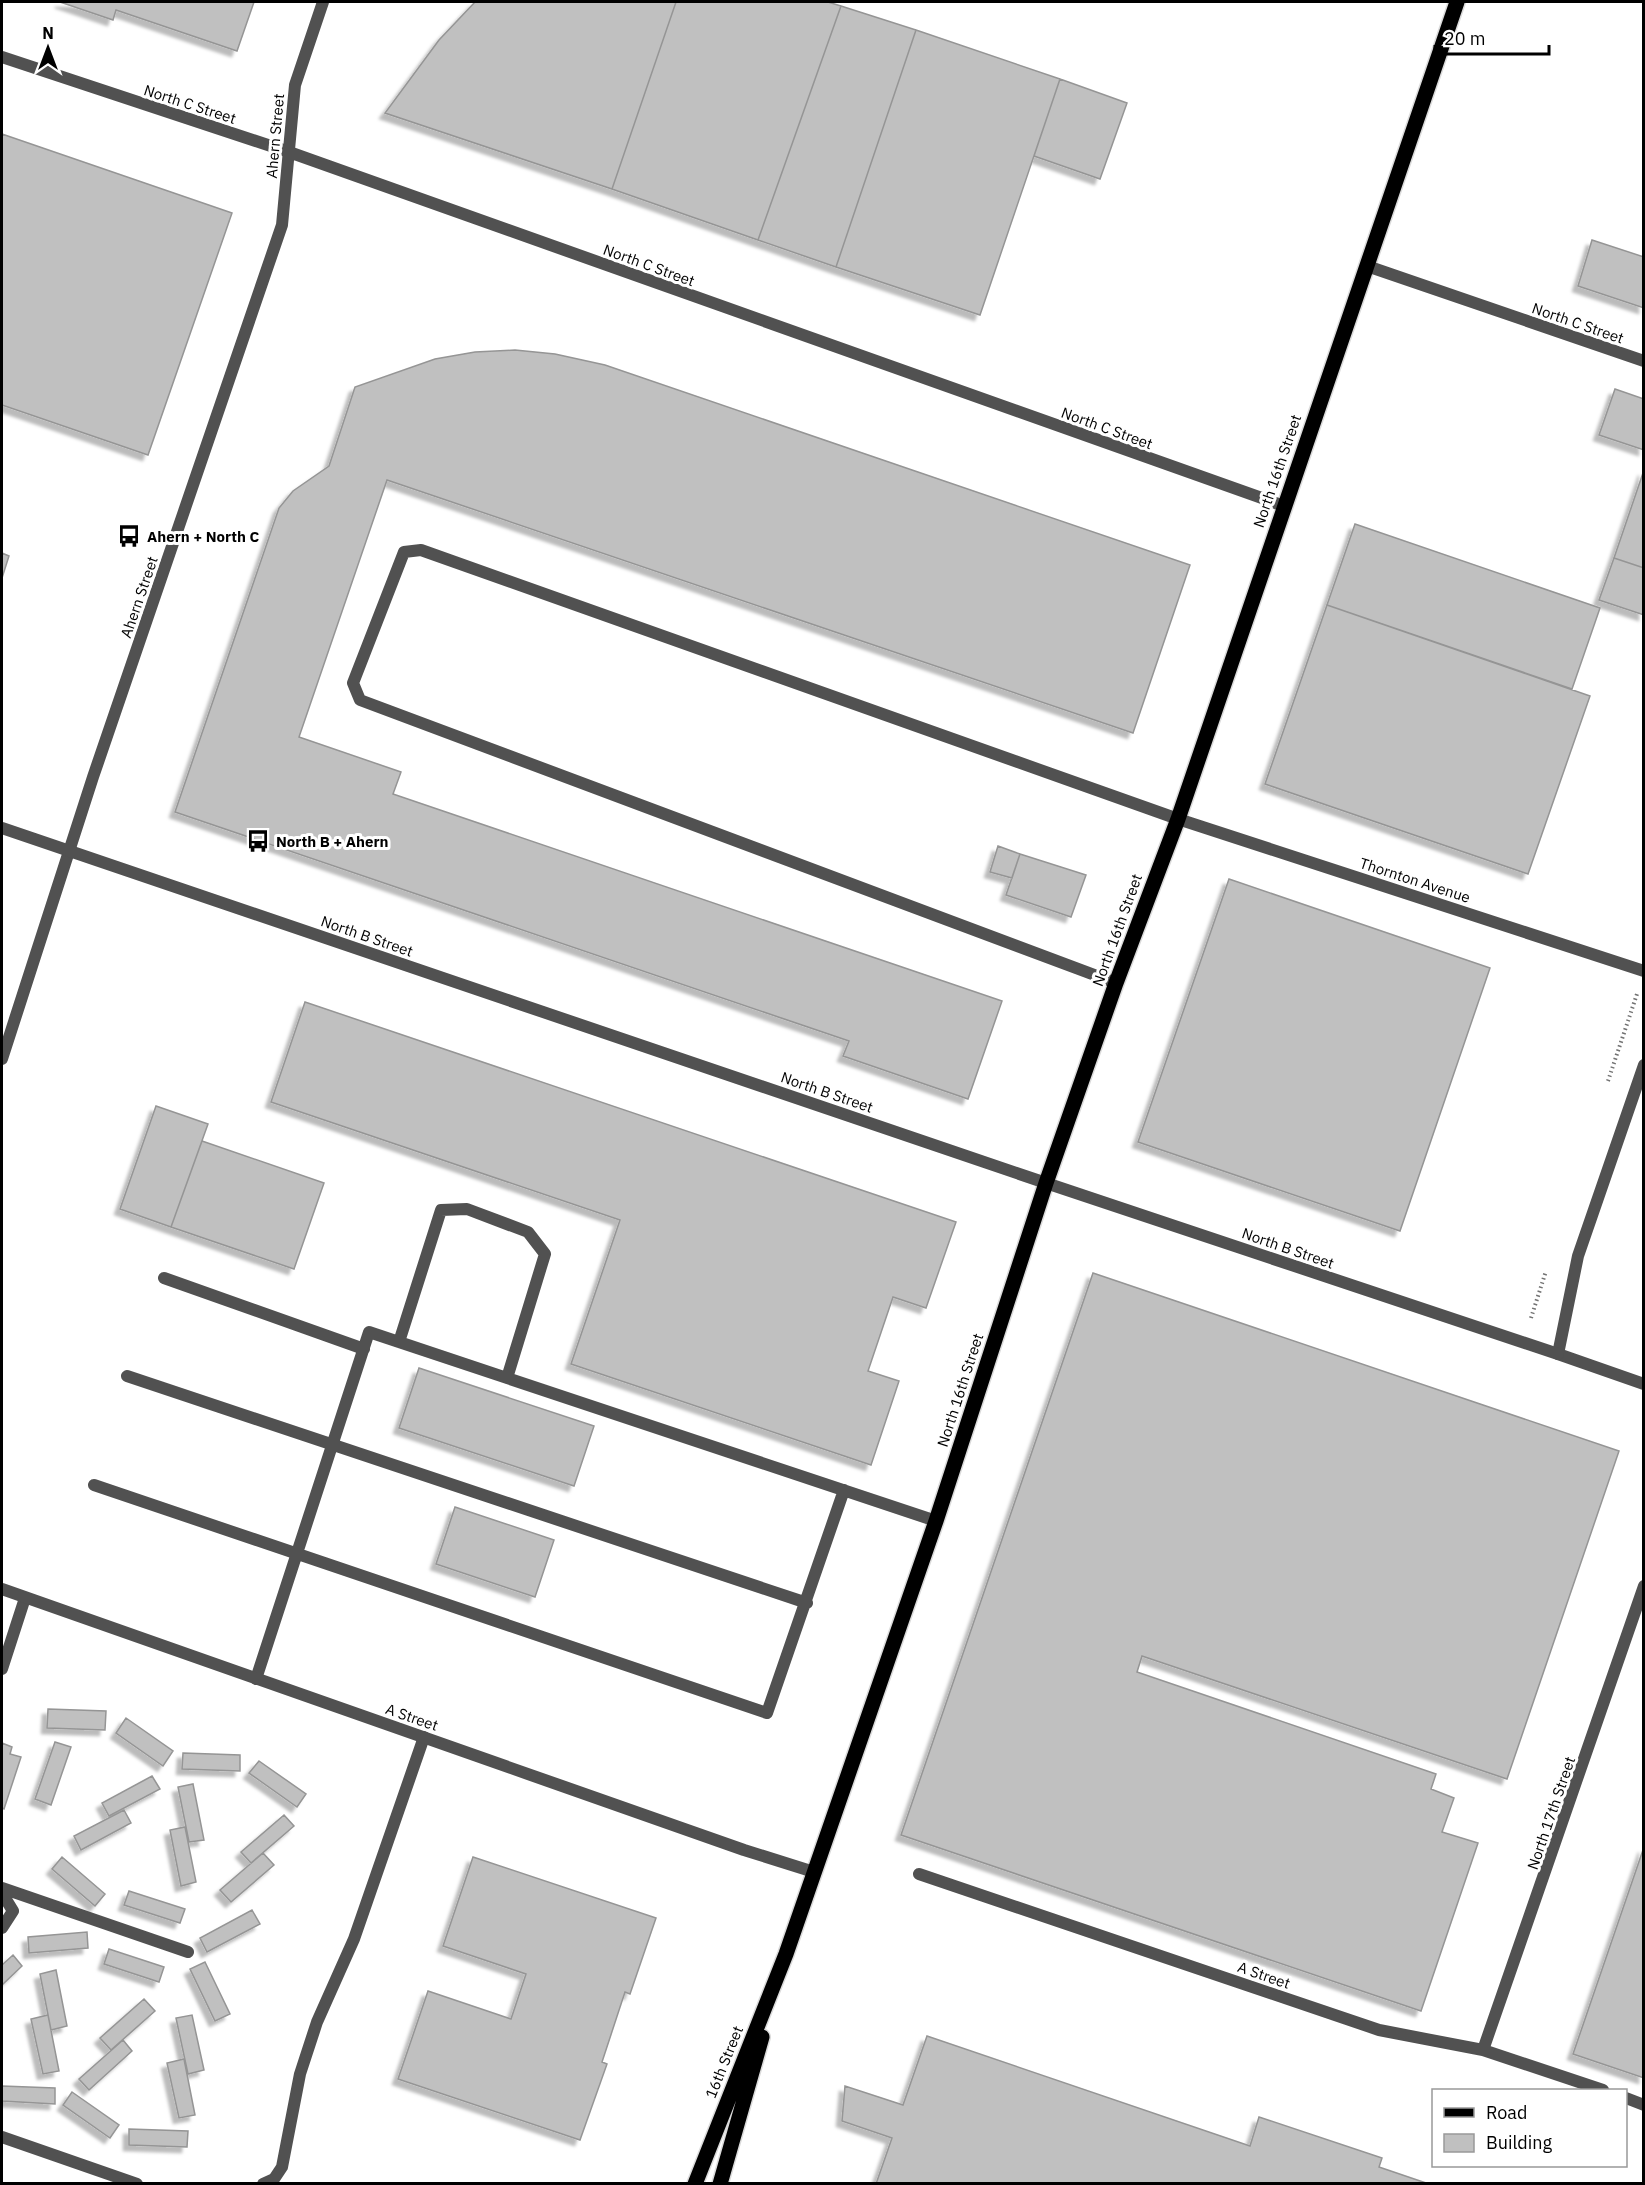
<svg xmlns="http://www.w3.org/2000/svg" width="1645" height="2185" font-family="'IBM Plex Sans',sans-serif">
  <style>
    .building { fill: #c0c0c0; stroke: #959595; stroke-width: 1.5; filter: url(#shadow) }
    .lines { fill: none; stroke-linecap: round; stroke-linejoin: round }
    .primary-casing { stroke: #dbdbdb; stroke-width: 18 }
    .path { stroke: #737373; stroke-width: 4; stroke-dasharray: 1.5 3; stroke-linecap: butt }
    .service { stroke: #515151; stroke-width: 12 }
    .minor { stroke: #515151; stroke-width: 12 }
    .tertiary { stroke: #515151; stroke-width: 12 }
    .primary { stroke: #000; stroke-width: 15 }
    .labels { text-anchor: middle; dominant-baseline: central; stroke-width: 6; stroke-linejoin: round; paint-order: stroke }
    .street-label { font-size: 15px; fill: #000; stroke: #fff }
    .poi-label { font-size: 15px; font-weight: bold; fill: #000; stroke: #fff; text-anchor: start }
  </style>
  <defs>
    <filter id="shadow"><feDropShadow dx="-5.5" dy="5.5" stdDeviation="1.5" flood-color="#0004"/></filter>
  </defs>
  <rect width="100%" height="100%" fill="#fff"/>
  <path class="building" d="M60 2H254L237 51 116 10 113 20Z
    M475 2H676L612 189 385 113 439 40Z
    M676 2H828L841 6 758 240 612 189Z
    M841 6 916 30 836 267 758 240Z
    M916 30 1060 79 980 315 836 267Z
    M1060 79 1127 103 1100 179 1034 156Z
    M2 134 232 213 148 455 2 405Z
    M1592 240 1644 257V308L1578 286Z
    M515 350 555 354 605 365 1190 565 1133 733 387 480 299 737 401 772 393 794 1002 1001 968 1099 843 1056 849 1041 175 812 279 508 293 491 329 466 355 387 435 359 475 352Z
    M1615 389 1644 399V450L1599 435Z
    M1644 470V568L1614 558Z
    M1355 524 1600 608 1572 689 1327 605Z
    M2 553 9 556 2 578Z
    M1614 558 1644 568V615L1599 600Z
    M1327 605 1590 696 1528 874 1265 784Z
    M998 846 1020 854 1012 878 990 872Z
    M1020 854 1086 875 1071 917 1006 895Z
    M1229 879 1490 968 1400 1231 1138 1142Z
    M305 1002 956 1222 926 1308 893 1297 868 1371 899 1381 871 1465 571 1364 620 1220 271 1102Z
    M156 1106 208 1124 171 1227 120 1209Z
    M202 1141 324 1183 294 1269 171 1227Z
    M1093 1273 1619 1451 1507 1779 1142 1656 1137 1672 1436 1774 1431 1789 1454 1798 1442 1832 1478 1843 1421 2011 901 1835Z
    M419 1368 594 1426 574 1486 399 1428Z
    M455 1507 554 1540 535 1597 436 1564Z
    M48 1709 106 1711 105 1730 47 1728Z
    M126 1718 173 1751 163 1766 116 1733Z
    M55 1742 71 1747 51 1805 35 1799Z
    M2 1743 12 1747 10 1754 21 1757 4 1809 2 1808Z
    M183 1753 240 1755V1771L182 1769Z
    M259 1761 306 1794 297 1807 249 1773Z
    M152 1776 160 1789 109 1816 102 1803Z
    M193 1784 204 1840 189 1842 178 1787Z
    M124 1810 131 1823 81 1850 74 1836Z
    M284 1815 294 1826 251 1863 241 1852Z
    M185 1827 196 1882 181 1886 170 1830Z
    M1644 1847V2078L1573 2054Z
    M263 1853 274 1865 231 1902 220 1890Z
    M62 1857 105 1894 95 1906 52 1869Z
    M473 1857 656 1918 630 1994 625 1992 602 2062 607 2064 580 2140 398 2079 428 1991 511 2019 526 1974 443 1946Z
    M129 1891 185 1909 180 1923 124 1905Z
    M252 1910 260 1924 207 1952 200 1938Z
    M87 1932 88 1948 29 1953 28 1937Z
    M109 1949 164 1967 159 1982 104 1964Z
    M13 1955 22 1966 2 1985V1965Z
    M205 1962 230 2014 215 2021 190 1969Z
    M56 1970 67 2026 51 2030 40 1974Z
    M144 1999 155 2011 111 2050 100 2038Z
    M48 2015 59 2071 43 2074 31 2019Z
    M192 2015 204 2070 188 2074 176 2018Z
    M927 2036 1250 2146 1259 2117 1382 2158 1379 2167 1429 2184H876L892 2138 842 2121 845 2086 903 2105Z
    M123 2040 132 2051 89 2090 79 2079Z
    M184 2059 195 2115 179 2118 167 2063Z
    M2 2086 55 2088V2104L2 2101Z
    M72 2092 119 2125 110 2138 63 2105Z
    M129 2129 188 2131 187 2147 129 2145Z"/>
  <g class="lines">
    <g class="primary-casing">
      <path id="primary" d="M695 2184 786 1954 936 1521 1046 1183 1116 983 1178 819 1457 2
        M720 2184 762 2037"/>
    </g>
    <path class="path" d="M1608 1081 1637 994
      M1531 1318 1546 1271"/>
    <path class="service" d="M1116 983 360 700 353 683 404 552 421 550 1178 819
      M1644 1065 1578 1256 1558 1354 1644 1384
      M164 1278 364 1349
      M399 1342 441 1210 467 1209 528 1232 545 1254 507 1378
      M127 1376 807 1603
      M94 1485 767 1713 844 1490
      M2 1669 25 1598
      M256 1679 369 1332 936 1521
      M919 1874 1379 2030 1483 2050 1603 2090
      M2 1888 188 1952
      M2 1893 13 1911 2 1928
      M1483 2050 1644 1586
      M1626 2098 1644 2105
      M2 2137 137 2184
      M263 2184 274 2179 282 2167 300 2074 317 2022 354 1939 424 1737"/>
    <path class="minor" d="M2 57 289 152 1284 506
      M1367 266 1644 361
      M1178 819 1644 971
      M2 1059 93 777 282 225 295 85 323 2
      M1046 1183 1558 1354
      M2 1589 744 1850 814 1872"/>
    <path class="tertiary" d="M2 828 1046 1183"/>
    <use href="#primary" class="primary"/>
  </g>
  <defs>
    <g id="bus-bare" transform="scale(1.8)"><path d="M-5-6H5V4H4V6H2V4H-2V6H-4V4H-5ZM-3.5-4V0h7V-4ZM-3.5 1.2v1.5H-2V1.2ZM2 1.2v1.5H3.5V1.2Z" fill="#000" stroke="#fff" stroke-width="2.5" paint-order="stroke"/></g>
  </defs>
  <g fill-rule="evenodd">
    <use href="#bus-bare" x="129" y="536"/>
    <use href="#bus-bare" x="258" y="841"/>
  </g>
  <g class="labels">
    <g class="street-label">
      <text transform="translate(190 104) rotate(18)">North C Street</text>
      <text transform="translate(275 136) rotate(-85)">Ahern Street</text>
      <text transform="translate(649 265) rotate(20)">North C Street</text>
      <text transform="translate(1578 323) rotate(19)">North C Street</text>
      <text transform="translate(1107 428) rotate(20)">North C Street</text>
      <text transform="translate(1277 471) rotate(-71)">North 16th Street</text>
      <text transform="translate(139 597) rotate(-71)">Ahern Street</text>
      <text transform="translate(1415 880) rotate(18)">Thornton Avenue</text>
      <text transform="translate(1117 930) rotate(-70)">North 16th Street</text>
      <text transform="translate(367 936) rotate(19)">North B Street</text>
      <text transform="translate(827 1092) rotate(19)">North B Street</text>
      <text transform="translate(1288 1248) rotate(19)">North B Street</text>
      <text transform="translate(960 1390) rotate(-72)">North 16th Street</text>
      <text transform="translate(412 1717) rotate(19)">A Street</text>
      <text transform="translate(1551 1813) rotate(-71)">North 17th Street</text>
      <text transform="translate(1264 1975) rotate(19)">A Street</text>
      <text transform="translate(724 2062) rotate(-68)">16th Street</text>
    </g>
    <g class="poi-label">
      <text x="147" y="536">Ahern + North C</text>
      <text x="276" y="841">North B + Ahern</text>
    </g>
  </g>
  <rect width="1645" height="2185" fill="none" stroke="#000000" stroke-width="6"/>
  <rect x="1432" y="2089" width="195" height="78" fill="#ffffff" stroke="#999999" stroke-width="1.5"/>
  <rect x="1444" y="2108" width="30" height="9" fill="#000000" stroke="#999999" stroke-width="1.5"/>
  <text x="1486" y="2119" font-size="18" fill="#000000">Road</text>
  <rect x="1444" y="2134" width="30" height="18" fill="#c0c0c0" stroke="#999999" stroke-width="1.5"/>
  <text x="1486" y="2149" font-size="18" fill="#000000">Building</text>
  <g transform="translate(48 48)" stroke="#ffffff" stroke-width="4.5" paint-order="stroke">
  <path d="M0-4.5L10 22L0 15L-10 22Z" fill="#000000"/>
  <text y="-9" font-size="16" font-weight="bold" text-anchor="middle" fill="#000000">N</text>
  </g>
  <path d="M1435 45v9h114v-9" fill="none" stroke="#000000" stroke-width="3"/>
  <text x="1444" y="45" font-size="18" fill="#000000" stroke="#ffffff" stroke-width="4.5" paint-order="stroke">20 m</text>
</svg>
